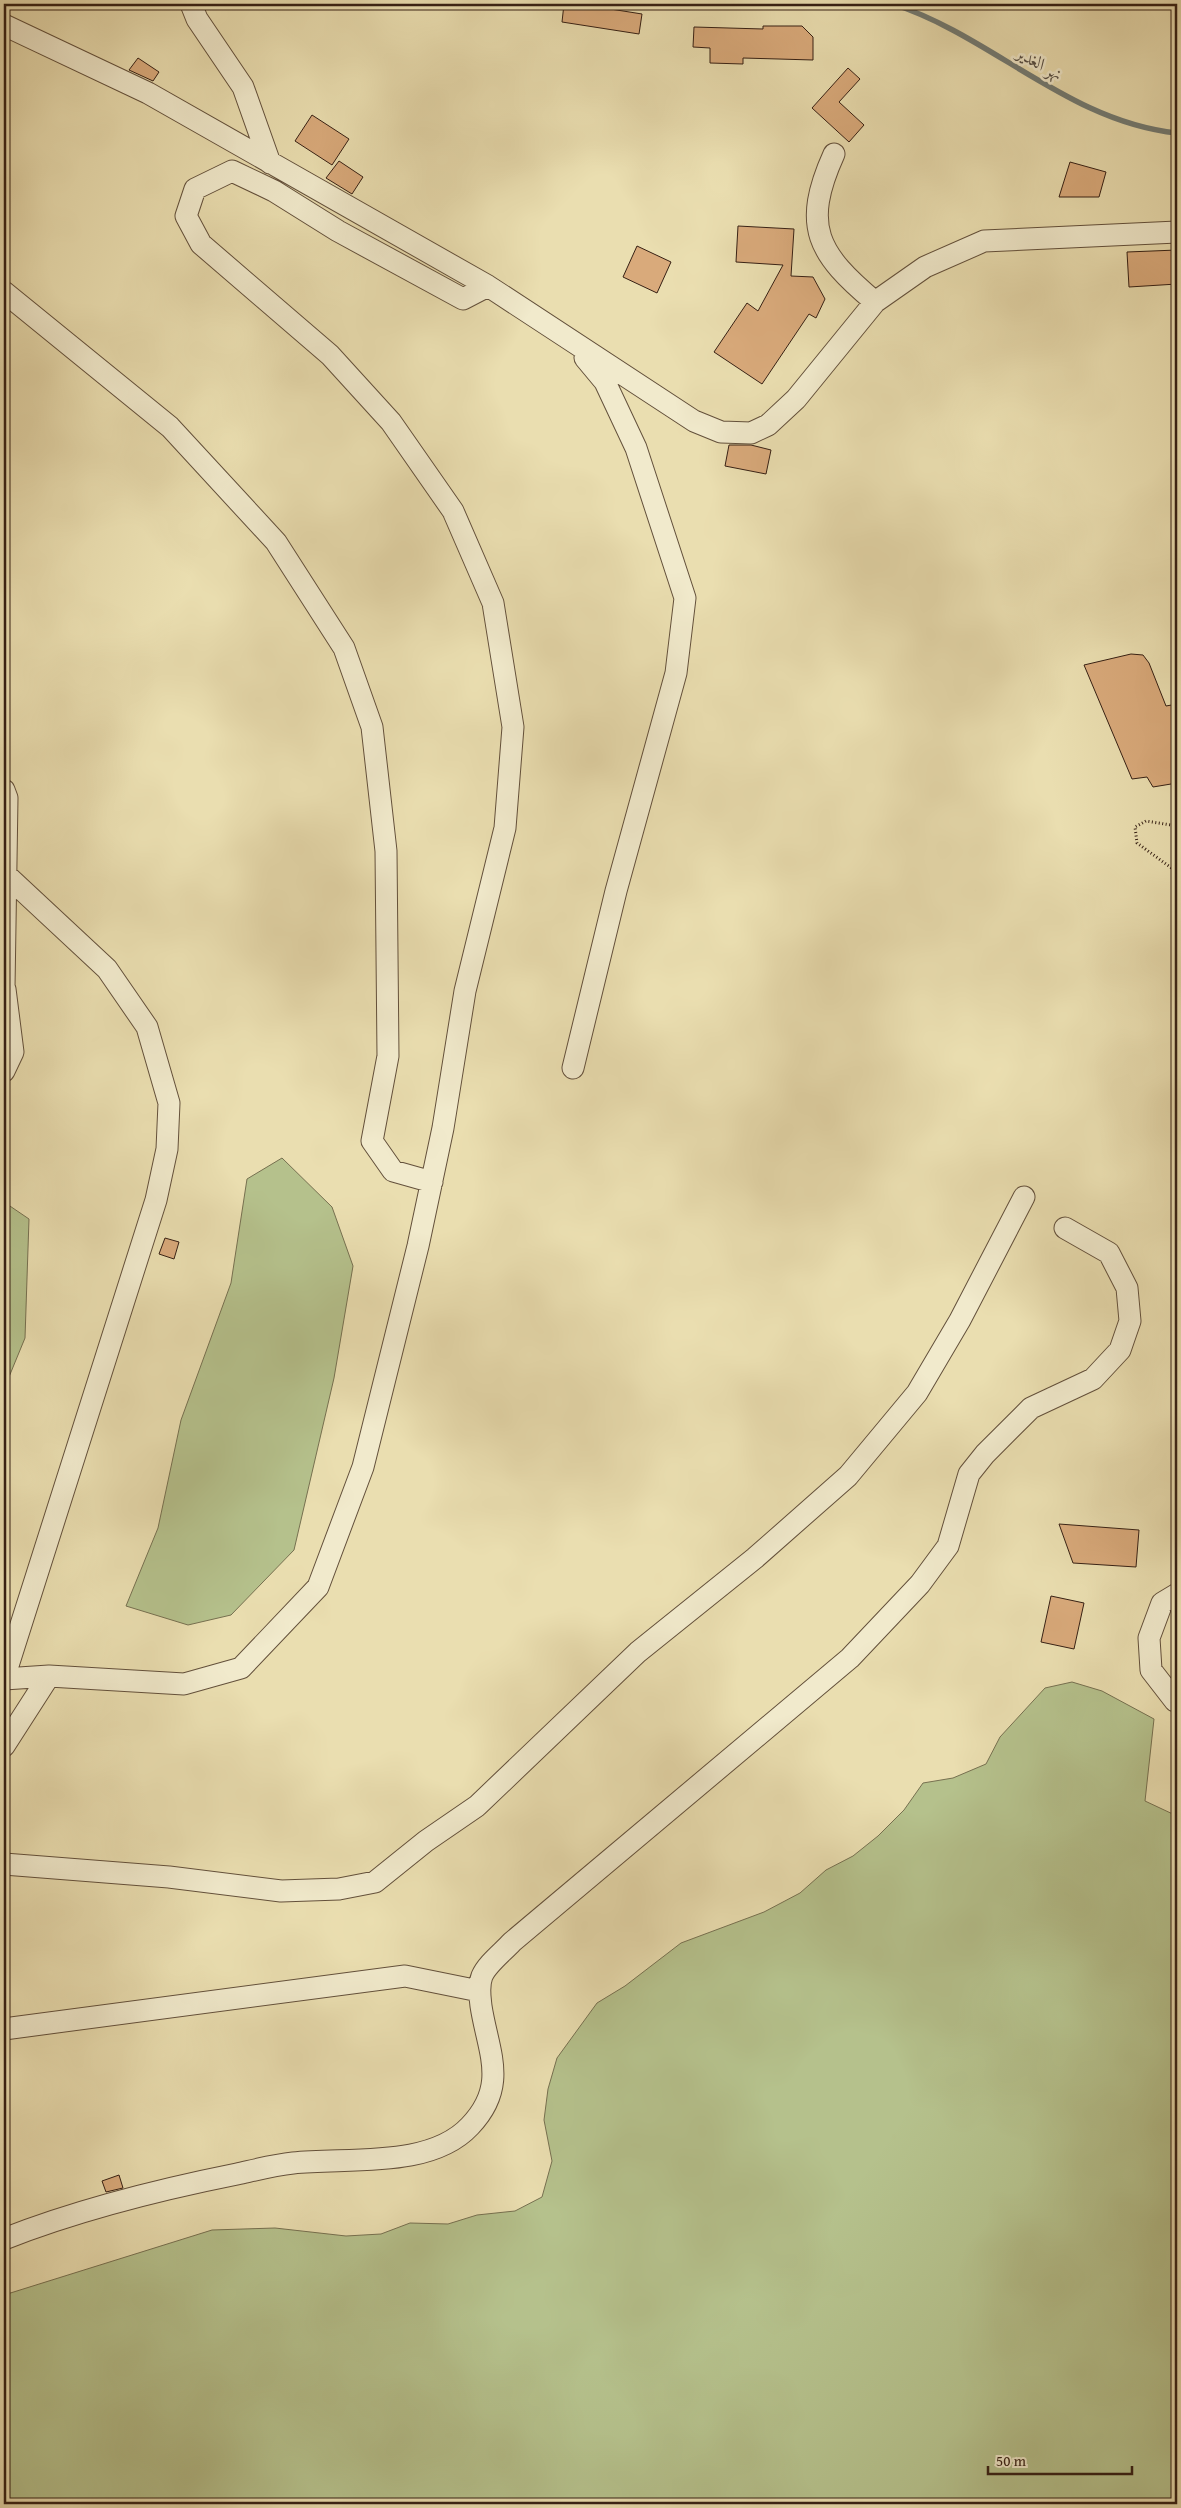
<svg xmlns="http://www.w3.org/2000/svg" width="1181" height="2508" font-family="'Gentium Book Plus',Amiri,serif">
  <style>
    .green { fill: #b5c18c; stroke: #767050 }
    .lines { fill: none; stroke-linecap: round; stroke-linejoin: round }
    .stream { stroke: #737c75; stroke-width: 5.5 }
    .building { fill: #d9aa7b; stroke: #362014 }
    .minor-casing { stroke: #63503b; stroke-width: 23 }
    .path { stroke: #362014; stroke-width: 3; stroke-dasharray: 1 2.5; stroke-linecap: butt }
    .minor { stroke: #f1eacc; stroke-width: 21 }
    .labels { text-anchor: middle; dominant-baseline: central; stroke-width: 5; stroke-linejoin: round; paint-order: stroke }
    .water-label { font-size: 18px; font-style: italic; fill: #554e45; stroke: #f1eacc }
  </style>
  <rect width="100%" height="100%" fill="#eadeb0"/>
  <filter id="stains"><feTurbulence type="fractalNoise" baseFrequency=".004" numOctaves="4"/><feColorMatrix values="0 0 0 0 .2 0 0 0 0 .09 0 0 0 0 .02 0 0 0 .5 -.17"/></filter>
  <radialGradient id="worn" r=".72"><stop offset=".6" stop-color="#630" stop-opacity="0"/><stop offset="1" stop-color="#630" stop-opacity=".3"/></radialGradient>
  <path class="green" d="M282 1158 332 1207 353 1266 334 1378 294 1550 231 1615 188 1625 126 1606 158 1528 181 1420 231 1283 247 1179Z
    M4 1202 29 1219 25 1338 4 1389Z
    M1072 1682 1102 1691 1154 1719 1145 1801 1177 1816V2504H4V2295L212 2230 275 2228 346 2236 381 2234 410 2223 448 2224 477 2215 515 2211 542 2197 552 2161 544 2120 548 2089 557 2058 597 2003 625 1986 681 1943 764 1912 800 1893 826 1870 853 1856 878 1836 904 1810 923 1783 953 1778 986 1764 1000 1737 1045 1688Z"/>
  <g class="lines">
    <path class="stream" d="M893 4C992 36 1069 122 1177 133"/>
  </g>
  <path class="building" d="M564 4H579L642 14 639 34 562 22Z
    M763 26H802L813 37V60L743 58V64L710 63V48L693 47 694 27 763 29Z
    M138 58 159 72 153 81 129 70Z
    M848 68 860 79 839 102 864 125 849 142 812 108Z
    M312 115 349 139 332 165 295 141Z
    M339 161 363 177 352 194 326 178Z
    M1070 162 1106 172 1099 197H1059Z
    M738 226 794 229 791 276 813 277 825 299 816 318 809 314 762 384 714 352 747 303 758 311 783 265 736 262Z
    M637 246 671 262 657 293 623 277Z
    M1177 250V284L1129 287 1127 252Z
    M729 445H751L771 450 766 474 725 466Z
    M1131 654 1143 655 1149 663 1166 706 1177 704V783L1153 787 1147 777 1132 779 1084 665Z
    M165 1238 179 1242 174 1259 159 1254Z
    M1059 1524 1139 1530 1136 1567 1073 1563Z
    M1051 1596 1084 1603 1074 1649 1041 1642Z
    M119 2175 123 2188 106 2192 102 2181Z"/>
  <g class="lines">
    <g class="minor-casing">
      <path id="minor" d="M191 4 197 19 243 87 270 163
        M4 25 148 93 488 286 694 421 721 432 751 433 768 425 796 399 875 302 925 267 984 241 1177 232
        M834 154C801 227 818 254 875 302
        M4 292 170 427 276 542 344 648 372 727 386 851 388 1056 372 1141 393 1171 432 1182
        M4 790 7 798 4 988
        M4 873 107 969 147 1027 169 1103 167 1149 156 1200 4 1678
        M573 1068 616 891 676 673 685 598 636 448 605 382 585 358
        M4 1071 13 1052 5 989
        M4 1679 49 1676 184 1684 241 1668 318 1587 363 1467 418 1246 443 1128 465 991 505 828 513 727 493 603 453 511 391 422 330 355 201 244 186 216 195 189 232 171 274 191 338 231 463 299 488 286
        M1175 1701 1151 1670 1149 1638 1162 1603 1177 1594
        M4 1746 49 1676
        M4 1864 169 1877 281 1891 339 1889 375 1882 426 1841 477 1806 638 1652 755 1558 848 1476 917 1393 960 1320 1024 1197
        M4 2029 405 1976 479 1991
        M4 2239C75 2211 162 2189 237 2174 255 2170 274 2165 293 2163 347 2157 430 2169 470 2126 509 2085 488 2052 481 2006 480 1996 478 1986 482 1976 487 1964 503 1952 512 1942L850 1658 920 1584 948 1546 969 1474 985 1454 1031 1408 1093 1379 1120 1350 1130 1321 1127 1288 1109 1253 1065 1228"/>
    </g>
    <path class="path" d="M1177 826 1146 821 1135 827 1137 843 1177 872"/>
    <use href="#minor" class="minor"/>
  </g>
  <g class="labels">
    <g class="water-label">
      <text transform="translate(1040 63) rotate(29)">نهر الغدير</text>
    </g>
  </g>
  <rect width="1181" height="2508" fill="none" stroke="#eadeb0" stroke-width="20"/>
  <rect x="5" y="5" width="1171" height="2498" fill="none" stroke="#362014" stroke-width="2.5"/>
  <rect x="10" y="10" width="1161" height="2488" fill="none" stroke="#362014"/>
  <path d="M988 2466v8h144v-8" fill="none" stroke="#362014" stroke-width="2.5"/>
  <text x="996" y="2466" font-size="15" fill="#362014" stroke="#f1eacc" stroke-width="4" paint-order="stroke">50 m</text>
  <rect width="100%" height="100%" filter="url(#stains)"/>
  <rect width="100%" height="100%" fill="url(#worn)"/>
</svg>
